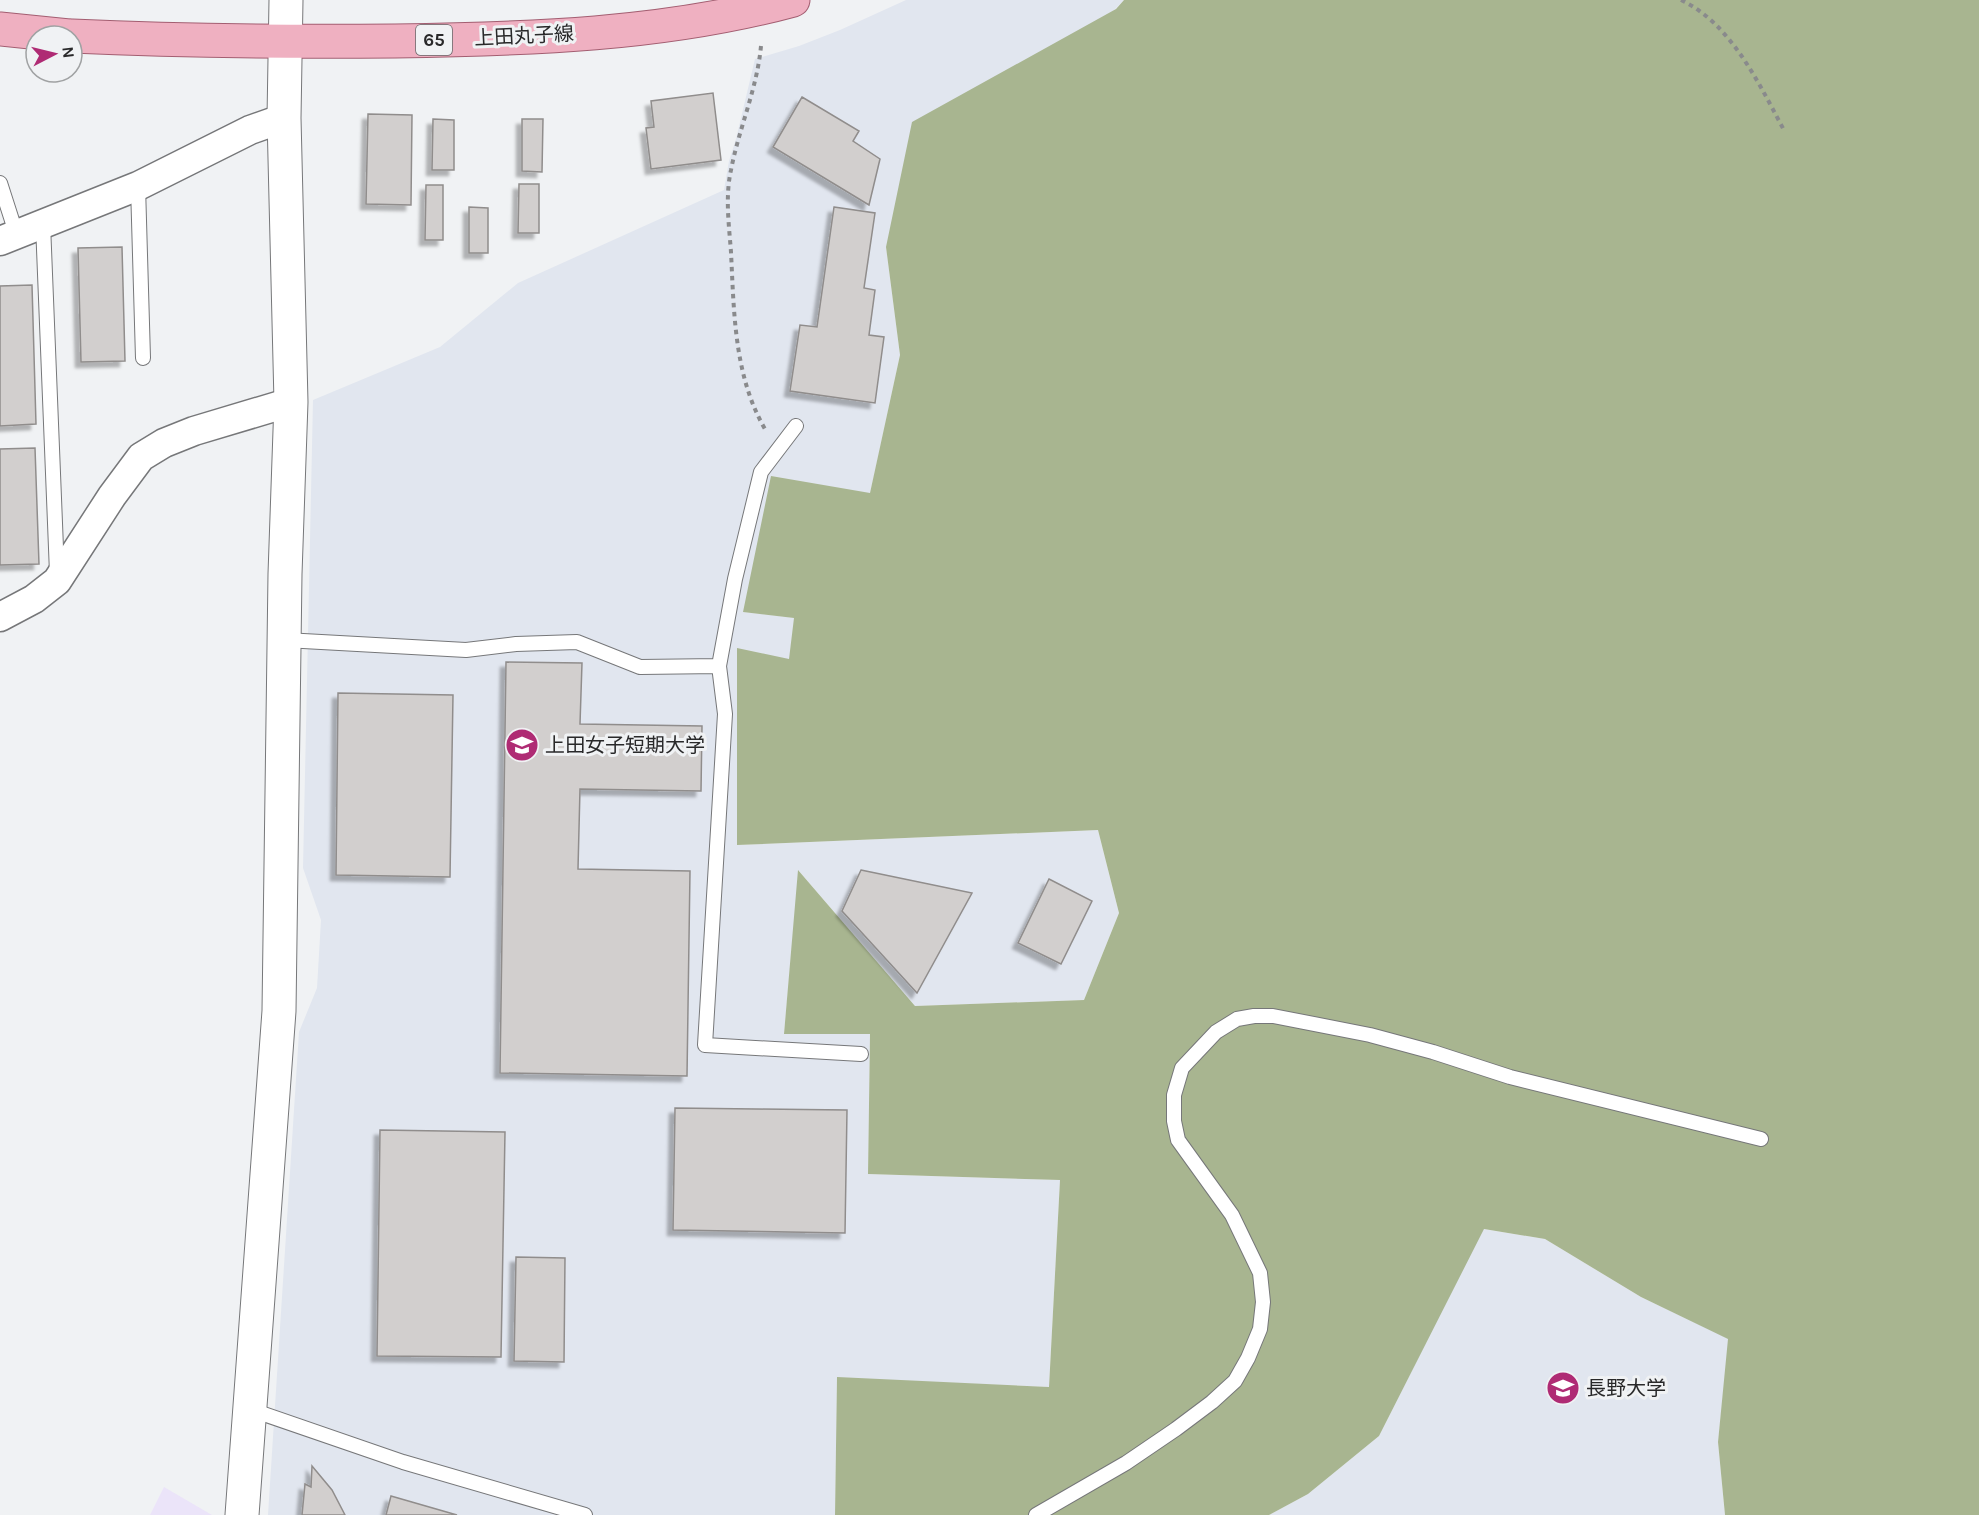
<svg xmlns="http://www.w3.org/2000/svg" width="1979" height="1515" font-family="Karla,'Noto Sans JP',sans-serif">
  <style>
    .commercial { fill: #ebe4f9 }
    .built { fill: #e1e6ef }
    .forest { fill: #a8b590 }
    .building { fill: #d2cfce; stroke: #908d8c; stroke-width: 1.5; filter: url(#shadow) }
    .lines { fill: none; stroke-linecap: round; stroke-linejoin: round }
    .service-casing { stroke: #767779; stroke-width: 16 }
    .minor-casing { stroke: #767779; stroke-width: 31 }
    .tertiary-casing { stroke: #767779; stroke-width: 35 }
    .primary-casing { stroke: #a35e71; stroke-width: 35 }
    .path { stroke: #898a8c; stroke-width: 4; stroke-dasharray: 4.5 4.5; stroke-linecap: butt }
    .service { stroke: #fff; stroke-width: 14 }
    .minor { stroke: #fff; stroke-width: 28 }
    .tertiary { stroke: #fff; stroke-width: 33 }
    .primary { stroke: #efb0c1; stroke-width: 33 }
    .labels { text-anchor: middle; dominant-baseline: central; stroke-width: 6; stroke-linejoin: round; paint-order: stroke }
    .shield { fill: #f0f2f4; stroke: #656567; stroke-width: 1.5 }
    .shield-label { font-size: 18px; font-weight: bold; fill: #29292a }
    .street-label { font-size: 20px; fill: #29292a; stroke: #f0f2f4 }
    .poi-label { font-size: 20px; fill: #29292a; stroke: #f0f2f4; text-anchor: start }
  </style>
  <defs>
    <filter id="shadow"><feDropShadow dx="-5.5" dy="5.5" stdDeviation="1.5" flood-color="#0004"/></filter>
  </defs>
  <rect width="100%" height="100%" fill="#f0f2f4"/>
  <path class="commercial" d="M164 1487 212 1515H150Z"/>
  <path class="built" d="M906 0H1124L886 247 900 355 870 494 744 612 795 618 789 660 737 649V845L1098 830 1119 913 1084 1000 915 1006 799 871 784 1033 870 1034 868 1174 1060 1180 1049 1387 837 1378 835 1515H268L299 1032 317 988 321 920 303 868 313 400 440 347 518 283 724 190 729 161 736 139 755 59 799 46 840 30Z
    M1483 1229 1545 1239 1641 1297 1729 1339 1718 1442 1725 1515H1269L1308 1494 1379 1436Z"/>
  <path class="forest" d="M1124 0H1979V1515H1725L1718 1442 1728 1339 1641 1297 1545 1239 1484 1229 1379 1436 1308 1494 1269 1515H835L837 1377 1049 1387 1060 1180 868 1174 870 1034H784L798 870 915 1006 1084 1000 1119 913 1098 830 737 845V648L789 659 794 618 743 612 771 476 870 493 900 355 886 247 912 122 1116 9Z"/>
  <path class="building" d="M713 93 721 160 651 169 646 128 654 127 651 101Z
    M802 97 859 131 853 141 880 159 869 205 773 147Z
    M368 114 412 115 411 205 366 204Z
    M433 119 454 120V170H432Z
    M522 119H543L542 172 522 171Z
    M519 184H539V233H518Z
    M426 185H443V240H425Z
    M469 207 488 208V253H469Z
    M834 207 875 213 864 288 875 290 869 335 884 337 875 403 790 391 800 325 817 327Z
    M122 247 125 361 81 362 78 248Z
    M32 285 36 424 0 426V286Z
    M35 448 39 564 0 565V449Z
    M506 662 582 663 580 724 702 726 701 791 580 789 578 869 690 871 687 1076 500 1073Z
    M338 693 453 695 450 877 336 875Z
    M861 870 972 893 917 993 842 911Z
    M1049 879 1092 901 1061 964 1018 943Z
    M675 1108 847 1110 845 1233 673 1230Z
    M380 1130 505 1132 501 1357 377 1356Z
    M516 1257 565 1258 564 1362 514 1361Z
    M312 1466 332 1490 345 1515H302L305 1484 311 1487Z
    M391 1496 457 1515H386Z"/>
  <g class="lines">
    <g class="service-casing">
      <path id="service" d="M0 183 17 236
        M138 186 143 358
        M43 224 57 573
        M796 426 761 472 735 579 719 666 725 714 705 1045 861 1054
        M285 640 466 650 516 644 577 642 640 667 719 666
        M249 1409 403 1462 585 1515
        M1036 1515 1126 1463 1176 1429 1212 1402 1235 1381 1248 1358 1260 1329 1263 1302 1260 1273 1232 1215 1178 1140 1174 1121V1095L1182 1068 1216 1032 1237 1019 1254 1016H1273L1370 1035 1433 1052 1510 1077 1761 1139"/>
    </g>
    <g class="minor-casing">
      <path id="minor" d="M0 241 138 186 250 130 284 118
        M0 617 34 599 57 581 112 496 141 457 164 443 194 431 291 402"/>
    </g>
    <g class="tertiary-casing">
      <path id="tertiary" d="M242 1515 279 1011 285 574 291 402 284 118 286 0"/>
    </g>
    <g class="primary-casing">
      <path id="primary" d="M0 29 69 36
        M72 36C180 41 287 42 395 41 528 39 664 35 793 0"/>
    </g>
    <path class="path" d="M1681 0C1732 24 1760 86 1785 132
      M761 46C757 89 739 128 731 170 725 197 729 225 731 252 734 312 734 376 765 429"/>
    <use href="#service" class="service"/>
    <use href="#minor" class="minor"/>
    <use href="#tertiary" class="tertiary"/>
    <use href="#primary" class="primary"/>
  </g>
  <defs>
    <g id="university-disc" transform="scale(1.725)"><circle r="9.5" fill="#af2b74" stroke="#f0f2f4"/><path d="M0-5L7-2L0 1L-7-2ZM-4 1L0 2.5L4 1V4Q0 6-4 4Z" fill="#fff"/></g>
  </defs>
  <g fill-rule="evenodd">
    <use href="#university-disc" x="522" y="745"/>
    <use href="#university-disc" x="1563" y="1388"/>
  </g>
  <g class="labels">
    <rect class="shield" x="416" y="25" width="36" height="30" rx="4.5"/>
    <g class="shield-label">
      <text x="434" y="40">65</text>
    </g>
    <g class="street-label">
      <text transform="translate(524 36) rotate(-3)">上田丸子線</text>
    </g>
    <g class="poi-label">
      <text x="545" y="745">上田女子短期大学</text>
      <text x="1586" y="1388">長野大学</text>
    </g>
  </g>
  <g transform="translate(54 54) rotate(83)"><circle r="28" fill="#f0f2f4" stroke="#a0a2a3" stroke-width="1.5"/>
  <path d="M0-4.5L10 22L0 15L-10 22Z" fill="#af2b74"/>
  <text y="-9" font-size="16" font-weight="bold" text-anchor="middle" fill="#29292a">N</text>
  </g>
</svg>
